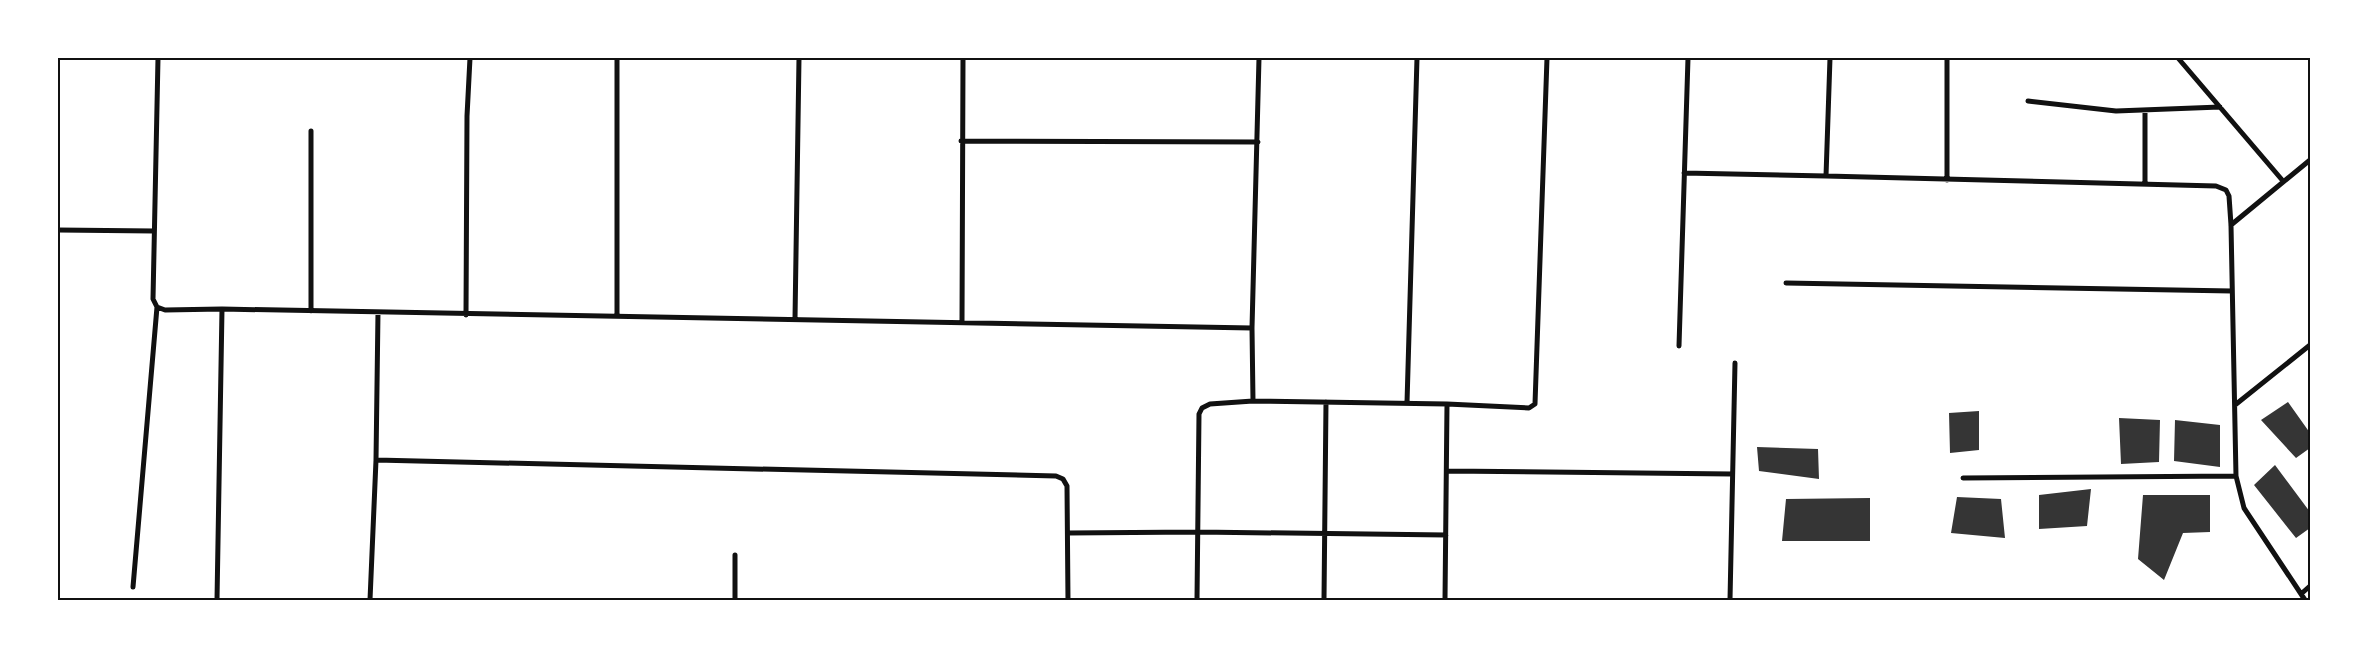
<svg xmlns="http://www.w3.org/2000/svg" width="2368" height="658" font-family="Montserrat,sans-serif">
  <style>
    .building { fill: #353535 }
    .lines { fill: none; stroke-linecap: round; stroke-linejoin: round }
    .minor { stroke: #111; stroke-width: 5 }
    .neatline { fill: none; stroke: #111; stroke-width: 2 }
  </style>
  <rect width="100%" height="100%" fill="#fff"/>
  <path class="building" d="M2288 402 2310 433V448L2296 458 2261 420Z
    M1979 411V450L1950 453 1949 413Z
    M2119 418 2160 420 2159 462 2121 464Z
    M2175 420 2220 425V467L2174 461Z
    M1757 447 1818 449 1819 479 1759 471Z
    M2275 465 2310 512V528L2296 538 2254 485Z
    M2091 489 2087 526 2039 529V495Z
    M2143 495H2210V532L2183 533 2164 580 2138 559Z
    M1957 497 2001 499 2005 538 1951 533Z
    M1870 498V541H1782L1786 499Z"/>
  <g class="lines">
    <path class="minor" d="M158 58 153 299 157 307 165 310 222 309 1252 328 1259 58
      M617 58V316
      M1947 58V180
      M2178 58 2283 181
      M2028 101 2116 111 2220 107
      M2145 111V184
      M311 131V311
      M961 141 1258 142
      M1684 173 1826 176 1830 58
      M1826 176 2216 186 2226 190 2229 196 2231 225 2236 476 2244 508 2305 600
      M2231 225 2310 160
      M58 230 154 231
      M1786 283 2232 291
      M466 315 467 116 470 58
      M795 319 799 58
      M962 323 963 58
      M1252 328 1253 401
      M1679 346 1688 58
      M1407 403 1417 58
      M2235 405 2310 345
      M376 460 1056 476 1063 479 1067 486 1068 600
      M1447 471 1732 474
      M1963 478 2236 476
      M1068 533 1198 532 1446 535
      M735 555V600
      M133 587 157 307
      M2301 594 2310 586
      M217 600 222 309
      M370 600 376 460 378 312
      M1197 600 1199 414 1202 408 1210 404 1253 401 1447 404 1529 408 1535 404 1547 58
      M1324 600 1326 402
      M1445 600 1447 404
      M1730 600 1735 363"/>
  </g>
  <rect width="2368" height="658" fill="none" stroke="#ffffff" stroke-width="118"/>
  <rect x="59" y="59" width="2250" height="540" class="neatline"/>
</svg>
